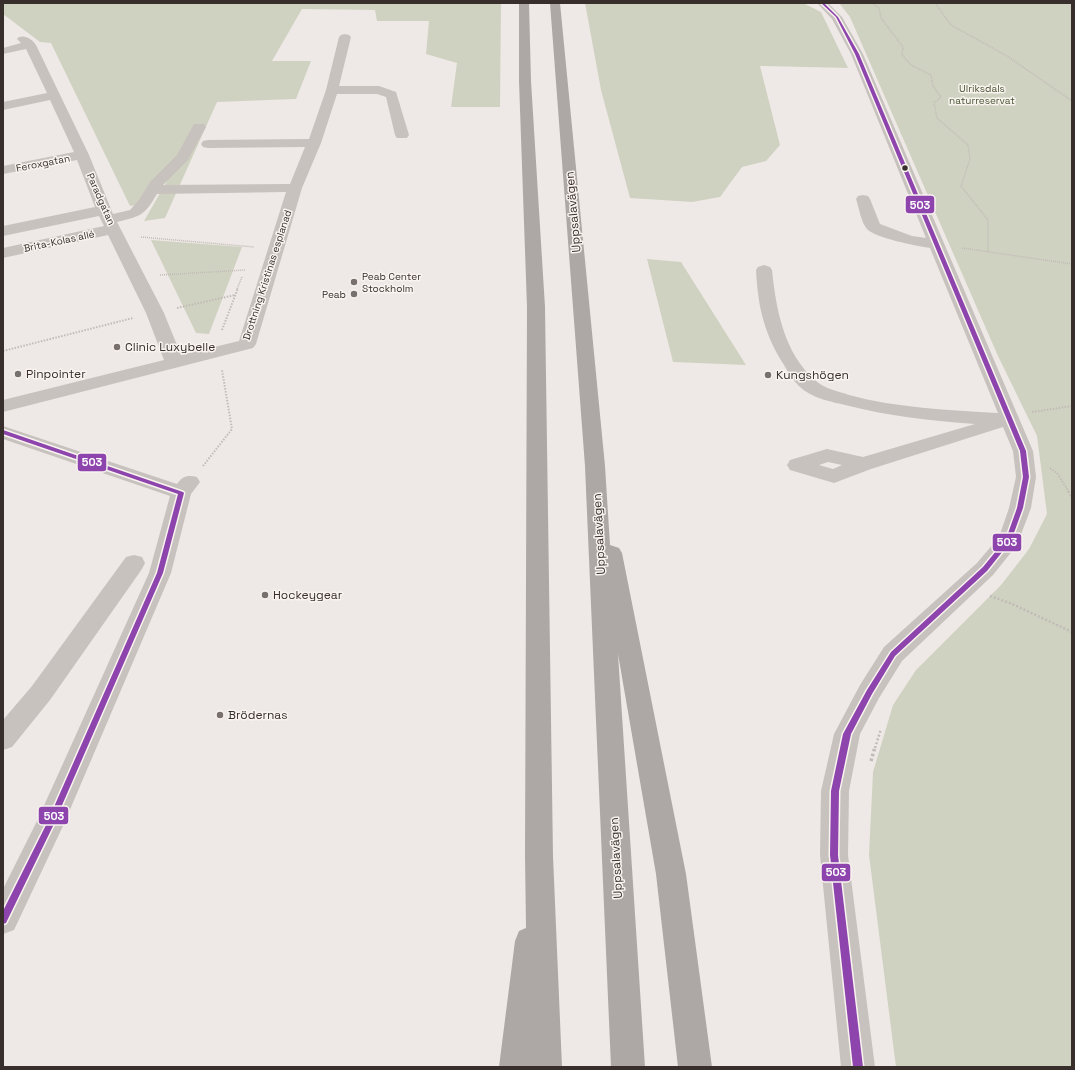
<svg xmlns="http://www.w3.org/2000/svg" width="1075" height="1070" font-family="'Space Grotesk',sans-serif">
  <style>
    .green { fill: #d0d2c1 }
    .lines { fill: none; stroke-linecap: round; stroke-linejoin: round }
    .path-far3 { stroke: #c0bbb7; stroke-width: 1.5; stroke-dasharray: 1 1; stroke-linecap: butt }
    .path-far2 { stroke: #c0bbb7; stroke-width: 2; stroke-dasharray: 1.5 1.5; stroke-linecap: butt }
    .path-far1 { stroke: #c0bbb7; stroke-width: 2.5; stroke-dasharray: 2 2; stroke-linecap: butt }
    .path { stroke: #c0bbb7; stroke-width: 3.5; stroke-dasharray: 2.5 2.5; stroke-linecap: butt }
    .minor { fill: #c8c2be; fill-rule: evenodd }
    .highway { fill: #ada8a5; fill-rule: evenodd }
    .bus-1-casing { stroke: #f9f4ef; stroke-width: 3 }
    .bus-1 { fill: #8e44ad; fill-rule: evenodd }
    .bus-dot { fill: #382f2c; stroke: #f9f4ef; stroke-width: 1.5 }
    .poi-dot { fill: #78706d; stroke: #f9f4ef; stroke-width: 1.5 }
    .labels { text-anchor: middle; dominant-baseline: central; stroke-width: 3; stroke-linejoin: round; paint-order: stroke }
    .far-park-label { font-size: 10px; fill: #495433; stroke: #f9f4ef }
    .far-street-label { font-size: 10px; fill: #382f2c; stroke: #f9f4ef }
    .far-poi-label { font-size: 10px; fill: #382f2c; stroke: #f9f4ef; text-anchor: start }
    .street-label { font-size: 12px; fill: #382f2c; stroke: #f9f4ef }
    .poi-label { font-size: 12px; fill: #382f2c; stroke: #f9f4ef; text-anchor: start }
    .line-badge { stroke: #f9f4ef; stroke-width: 1.5 }
    .badge-label { font-size: 11px; text-anchor: middle; font-weight: bold; fill: #fff }
  </style>
  <rect width="100%" height="100%" fill="#eee9e6"/>
  <path class="green" d="M3 3H501L500 107H451L457 63 426 54 429 21H377L375 10 302 9 272 61H311L296 99 217 102 165 218 144 221 171 174 137 205 130 206 51 43 40 42 3 14Z
    M585 3H803L821 12 848 68 760 66 780 145 766 161 742 167 720 197 692 202 630 198 601 90Z
    M839 3H1072V1067H896L869 855 873 772 893 705 916 670 1001 585 1029 549 1047 514 1037 436 998 356 850 17Z
    M151 240 242 247 209 334 196 333Z
    M647 259 681 262 746 365 673 362Z"/>
  <g class="lines">
    <path class="path-far3" d="M872 3 879 8 881 18 903 47 902 55 911 65 931 75 933 86 941 97 934 103 937 118 968 145 970 159 961 186 988 220V252
      M935 3 951 25 1007 56 1072 101
      M141 237 254 247
      M962 248 1072 264
      M160 275 245 270
      M237 289 242 277"/>
    <path class="path-far2" d="M177 308 235 295
      M222 330 238 288
      M3 351 133 318
      M1032 412 1072 406
      M203 466 232 429 222 370
      M1050 468 1057 473 1069 492"/>
    <path class="path-far1" d="M1068 491 1072 497
      M990 596 1010 603 1072 632
      M875 748 881 729"/>
    <path class="path" d="M871 761 875 747"/>
    <path class="minor" d="M817 3H828L842 17 863 54 1033 451 1036 477 1031 508 1017 545 993 575 902 661 879 698 860 734 849 791 848 855 875 1067H841L820 855 821 791 834 734 860 685 884 647 977 563 999 537 1009 508 1016 477 1013 451 1003 427 871 469 834 483 790 470 787 465 790 460 827 449 863 457 975 424C931 421 888 416 845 405 832 402 817 399 805 391 796 385 789 374 784 365 764 334 758 307 756 270L758 267 764 265 770 267 772 270C776 309 784 354 816 381 825 389 838 391 849 395 897 408 948 410 998 413L930 248C917 246 875 238 867 229 861 222 859 208 856 199L858 196 863 195 868 196 870 199 880 224 912 236 926 238 851 54 832 19ZM828 462 842 465 833 469 819 465Z
      M345 34 349 35 351 37 339 86H379L396 92 409 135 407 138H397L395 135 386 97 377 94H337L321 143 302 188 256 344 253 348 3 412V400L164 360 146 313 108 235 3 258V248L104 226 99 216 3 236V226L95 207 77 160 3 174V166L74 152 50 100 3 110V102L47 93 26 49 3 54V48L21 43 17 39 19 37C26 35 32 39 36 45L89 155 113 214 130 210 139 200 150 182 177 155 194 124H204L206 127 188 160 163 185 290 184 305 147 208 148 203 147 201 144 203 141 208 140 309 139 326 90 339 37 341 35ZM286 192 239 341 181 355 164 313 117 222C141 216 144 216 157 194Z
      M3 426 177 484C183 476 187 475 197 477L200 482 191 494 171 573 63 826 14 930 3 934V889L37 821 149 573 170 496 3 439Z
      M134 555 142 557 145 563 142 569 50 700 12 747 3 750V720L32 686 126 557Z"/>
    <path class="highway" d="M519 3H529L531 81 545 307 553 856 562 1067H499L515 941 519 931 526 928 525 856 527 307 519 81Z
      M550 3H560L605 466 610 545 619 548 622 553 686 874 712 1067H678L656 874 618 654 645 1067H611L585 466Z"/>
    <g class="bus-1-casing">
      <path id="bus-1" d="M821 3H824L838 17 859 54 1026 451 1029 477 1023 508 1011 541 987 571 895 656 872 694 851 734 839 791 838 855 863 1067H853L830 855 831 791 843 734 867 690 891 652 983 567 1006 539 1017 508 1023 477 1020 451 855 54 836 17Z
        M3 430 183 492 184 493 163 573 53 826 6 923 3 924V911L46 825 157 573 178 494 3 434Z"/>
    </g>
    <use href="#bus-1" class="bus-1"/>
  </g>
  <circle class="bus-dot" cx="905" cy="168" r="3.5"/>
  <g class="poi-dot">
    <circle cx="354" cy="282" r="4"/>
    <circle cx="354" cy="294" r="4"/>
    <circle cx="117" cy="347" r="4"/>
    <circle cx="18" cy="374" r="4"/>
    <circle cx="768" cy="375" r="4"/>
    <circle cx="265" cy="595" r="4"/>
    <circle cx="220" cy="715" r="4"/>
  </g>
  <g class="labels">
    <g class="far-park-label">
      <text x="982" y="88">Ulriksdals<tspan x="982" dy="12">naturreservat</tspan></text>
    </g>
    <g class="far-street-label">
      <text transform="translate(43 163) rotate(-11)">Feroxgatan</text>
      <text transform="translate(101 199) rotate(66)">Paradgatan</text>
      <text transform="translate(59 241) rotate(-12)">Brita-Kolas allé</text>
      <text transform="translate(267 275) rotate(-72)">Drottning Kristinas esplanad</text>
    </g>
    <g class="far-poi-label">
      <text x="362" y="276">Peab Center<tspan x="362" dy="12">Stockholm</tspan></text>
      <text x="346" y="294" text-anchor="end">Peab</text>
    </g>
    <g class="street-label">
      <text transform="translate(573 212) rotate(-95)">Uppsalavägen</text>
      <text transform="translate(599 534) rotate(-93)">Uppsalavägen</text>
      <text transform="translate(616 858) rotate(-93)">Uppsalavägen</text>
    </g>
    <g class="poi-label">
      <text x="125" y="347">Clinic Luxybelle</text>
      <text x="26" y="374">Pinpointer</text>
      <text x="776" y="375">Kungshögen</text>
      <text x="273" y="595">Hockeygear</text>
      <text x="228" y="715">Brödernas</text>
    </g>
  </g>
  <g class="line-badge">
    <rect x="905" y="195" width="30" height="19" rx="4" fill="#8e44ad"/>
    <rect x="77" y="453" width="30" height="19" rx="4" fill="#8e44ad"/>
    <rect x="992" y="533" width="30" height="19" rx="4" fill="#8e44ad"/>
    <rect x="38" y="806" width="31" height="19" rx="4" fill="#8e44ad"/>
    <rect x="821" y="863" width="30" height="19" rx="4" fill="#8e44ad"/>
  </g>
  <g class="badge-label">
    <text x="920" y="209">503</text>
    <text x="92" y="466">503</text>
    <text x="1007" y="546">503</text>
    <text x="54" y="820">503</text>
    <text x="836" y="876">503</text>
  </g>
  <rect width="1075" height="1070" fill="none" stroke="#382f2c" stroke-width="8"/>
</svg>
